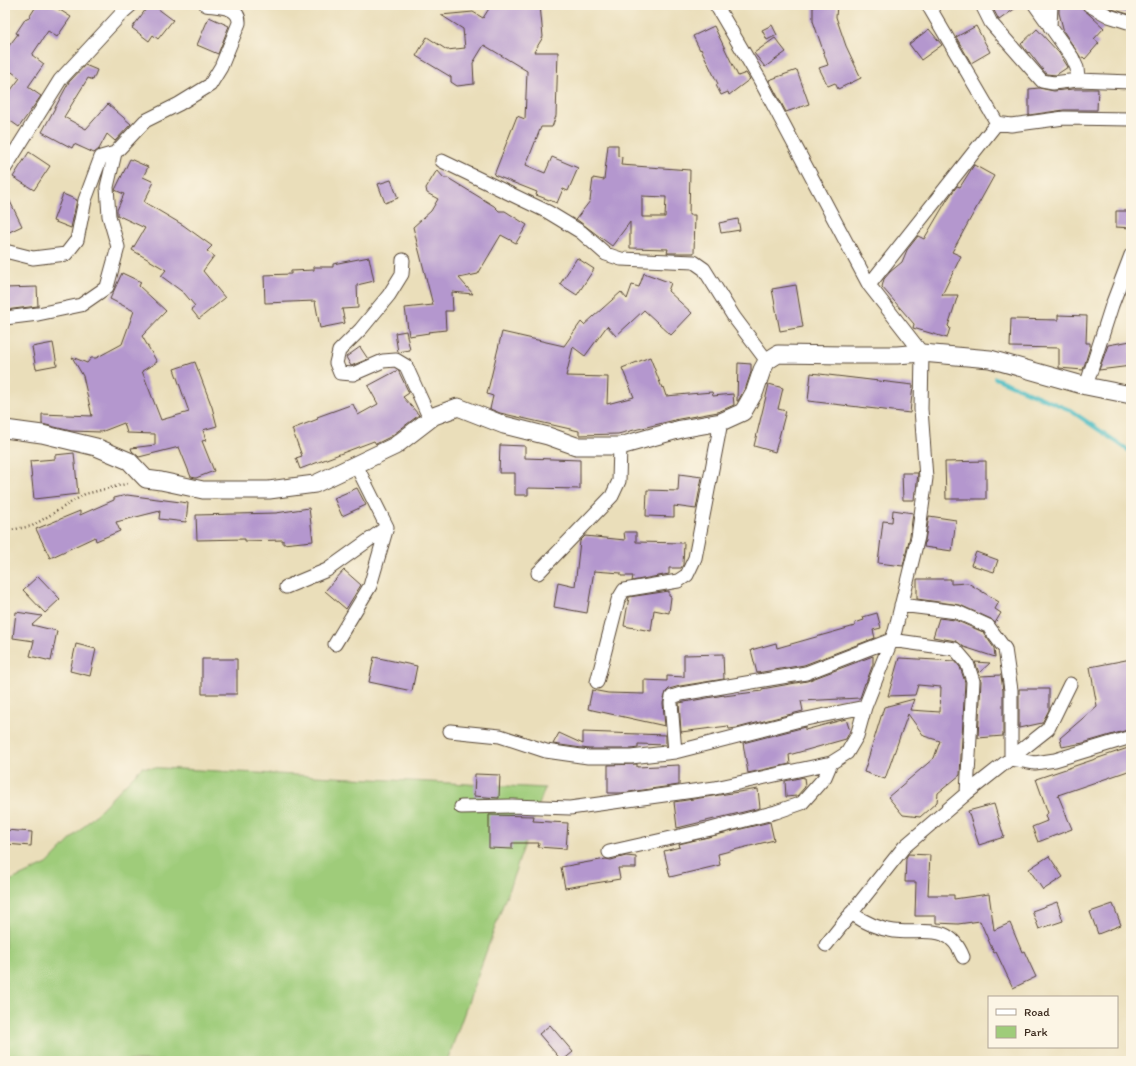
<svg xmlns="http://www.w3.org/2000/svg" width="1136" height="1066" font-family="Itim,sans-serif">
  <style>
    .green { fill: #9fcc7a; stroke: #6d7b4c }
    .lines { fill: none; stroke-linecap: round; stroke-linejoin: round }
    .stream { stroke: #4ebdc4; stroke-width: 4 }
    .building { fill: #b497ce; fill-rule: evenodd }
    .minor-casing { stroke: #554535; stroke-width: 15 }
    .tertiary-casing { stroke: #554535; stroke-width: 19 }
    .path { stroke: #554535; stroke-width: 2.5; stroke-dasharray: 1 3; stroke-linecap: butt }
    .minor { stroke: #fff; stroke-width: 13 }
    .tertiary { stroke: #fff; stroke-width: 17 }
  </style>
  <rect width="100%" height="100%" fill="#fcf5e5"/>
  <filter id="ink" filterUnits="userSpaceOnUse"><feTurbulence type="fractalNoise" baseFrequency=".025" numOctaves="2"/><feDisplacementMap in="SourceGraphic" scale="8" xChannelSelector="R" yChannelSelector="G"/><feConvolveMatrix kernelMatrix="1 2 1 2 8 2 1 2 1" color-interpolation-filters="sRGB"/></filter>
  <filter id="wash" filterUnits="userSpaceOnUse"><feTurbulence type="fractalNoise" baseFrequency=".012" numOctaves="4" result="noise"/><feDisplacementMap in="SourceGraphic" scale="16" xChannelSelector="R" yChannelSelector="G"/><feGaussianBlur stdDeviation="0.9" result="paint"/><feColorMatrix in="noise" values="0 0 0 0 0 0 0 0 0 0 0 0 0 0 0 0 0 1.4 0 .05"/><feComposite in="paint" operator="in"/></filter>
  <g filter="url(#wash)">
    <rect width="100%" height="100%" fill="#eadeba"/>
    <path class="green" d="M142 767 545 788 447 1061H5V883L47 864Z"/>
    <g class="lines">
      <path class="stream" d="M995 378 1070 410 1131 452"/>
    </g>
    <g id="blocks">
      <path class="building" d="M37 5H52L71 17 57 37 48 31 32 55 44 64 28 87 41 96 19 127 5 117V98L20 78 5 67V51L18 34 16 33 26 18 28 19Z
        M149 5H153L173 20 158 39 153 35 149 41 132 28Z
        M499 5H540L543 37 534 52H558L556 116 552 127H541L526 165 545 173 552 157 578 168 568 191 563 189 557 203 536 195 537 192 494 175 517 116 525 119 527 71 484 45 473 63 474 84 457 86 451 82V77L416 56 427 37 447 50 465 48 463 29 441 15 473 12 483 18 490 7 499 6Z
        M813 5H837L836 17 846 46 861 78 838 89 835 83 828 86 819 68 828 65 813 21Z
        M991 5H1020L999 20Z
        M1059 5H1079L1104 28 1094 39 1099 43 1085 59 1083 57 1081 58 1064 32 1059 13Z
        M1106 5H1131V15L1112 9Z
        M209 17 229 26 218 54 197 45Z
        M772 25 777 35 767 40 762 30Z
        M714 26 738 76 746 73 750 79 729 95 728 92 721 95 716 85 718 84 701 49 700 50 693 36Z
        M976 26 990 52 971 63 956 37Z
        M929 29 942 45 921 60 909 44Z
        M1037 29 1059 53 1068 67 1056 75 1046 74 1029 52 1028 53 1021 44Z
        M775 38 786 52 765 67 754 53Z
        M85 65 97 70 93 80 88 78 64 117 86 129 108 104 131 124 115 141 107 134 99 149 94 153 74 144 72 148 42 132 69 82Z
        M797 70 809 104 786 112 769 80Z
        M1039 88 1054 91 1073 89H1098L1097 110H1064L1029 115V89Z
        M608 145H618V156L622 157 621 165 690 170 689 215H695L694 253H667L668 249 630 248V222L612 246 576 219 590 201 593 178 604 180ZM642 196 666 197 665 217H642Z
        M29 152 50 166 34 190 13 177Z
        M130 159 148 167 143 177 154 182 144 202 183 225 212 246 207 251 214 256 203 271 225 298 199 319 191 309 195 306 184 293 161 276 166 270 132 250 145 228 117 215V210L124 194 115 190Z
        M974 165 994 176 952 252 961 256 942 295H958L948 326 950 328 947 338 913 328 914 324 882 287 884 279 890 272 902 262 907 250 918 236 924 239 947 200 957 186 960 187Z
        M437 170 444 178H448L494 206 499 211H505L527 225 516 243 501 235 478 274 459 278 473 294 452 292 453 311H445L446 330 428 332 429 333 409 336 405 308 433 305 413 227 431 211 438 199 427 193 426 188Z
        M391 180 398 198 385 203 378 184Z
        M5 191 22 226 5 234Z
        M63 194 77 200 71 228 53 221Z
        M1116 211H1131V228L1116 227Z
        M738 219 740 230 721 233 719 223Z
        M369 257 374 281 357 285 358 308 342 309 345 323 320 328 315 301 265 303 264 275 291 274V271L314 270V267H333V264Z
        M577 258 594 269 577 295 560 284Z
        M122 273 141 282 139 286 166 311 142 336 157 362 142 371 161 420 189 412 174 369 195 362 212 407 217 426 203 430 206 440 202 441 214 471 196 478 191 477 179 447 139 457 132 451 131 448 155 445V434L127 433 124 423 101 432 71 431 42 424V414L92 416 83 376 72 357 87 363 91 358H96L122 344 134 311 110 299Z
        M644 273 671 283 668 291 692 313 671 335 644 310 616 336 607 326 585 356 573 347 566 376 608 377 607 404 634 397 622 368 650 357 662 388 663 387 666 396 712 392 713 396 733 394 734 405 718 412 679 419 618 434 579 435V431L500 413 490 409 493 396 487 394 502 332 564 346 581 322 584 325 621 292 627 299 632 285 639 287Z
        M796 285 803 327 780 331 772 289Z
        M37 287 38 306 5 310V288Z
        M1058 315 1087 316 1086 343H1090V347L1083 370 1059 368V348L1010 347 1011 319 1058 320Z
        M406 331 410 350 398 352 395 333Z
        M1131 341V366L1099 370 1108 345Z
        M53 343 57 365 36 369 32 347Z
        M360 347 368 359 351 366 346 357Z
        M738 363 751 364V372L746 387 738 401H737Z
        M398 370 409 393 403 397 419 415 390 437 376 444 374 441 300 469 296 458 302 456 292 429 318 419 317 417 353 404 358 415 378 404 368 386Z
        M811 373 913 385 910 413 808 401Z
        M769 384 783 388 778 409 786 411 775 452 754 446Z
        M500 445 525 446V458L580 460V489L528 488V495H515V473H499Z
        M74 453 78 494 34 499 30 461 55 459V455Z
        M986 461V499H946L945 462Z
        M902 473H918L916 491H915L914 500H903Z
        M679 474 702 477 696 509 674 506V517L646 516 647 490 678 491Z
        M357 488 366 505 342 516 334 498Z
        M127 495 188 503 186 522 159 519 160 511 116 522 120 531 96 541 95 537 50 558 36 529 80 511V515L114 500V498Z
        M309 508 313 541 283 544V540L245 541V539L197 540 196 515 276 513Z
        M893 510 913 513 910 536 903 566 878 563 883 521 892 522Z
        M929 516 956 520 952 551 924 547Z
        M624 532H636V542L684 543 683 565 681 568H669V574L632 581 633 576H621V573L594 571 587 613 554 607 558 582 575 586 580 541 585 536 625 540Z
        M976 552 998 560 994 572 971 565Z
        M344 570 361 585 346 609 325 591Z
        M38 576 60 599 45 613 23 590Z
        M917 579H951V584L968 583 999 602 995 609 1001 613 995 623 991 619 960 605 917 599Z
        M669 591V596L671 597 669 613 654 610 651 631 624 626 629 597Z
        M16 612 42 616 32 625 57 631 51 661 30 656 34 641 13 638Z
        M877 613 881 628 873 630 875 638 804 665 757 673 751 650 776 643 777 648 855 626V623L864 620 863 617Z
        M939 618 955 620 983 632 994 648 995 657 964 647 956 641 933 637Z
        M76 644 96 649 90 676 70 671Z
        M723 654 724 679 680 686 669 689 666 692 663 703 665 726 588 709 592 690 608 693 644 694V680L667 681V676L684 677V655Z
        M873 656V664L866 683H865L860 698 801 701 803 711 737 728 729 729 728 726 681 732 679 703 724 695V696L762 691V689L807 681Z
        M374 657 417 666 412 691 369 682Z
        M899 658 955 661 960 667 965 682 960 775 938 793 937 802 920 817 903 815 888 797 934 758 940 741 924 736 908 714 885 779 864 772 884 707 914 699 910 710 940 712 941 687 918 685 915 695 888 696Z
        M202 659H237V694H202Z
        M1131 659V729L1083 743 1062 747 1060 738 1097 706 1090 667Z
        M975 662 990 663 979 673Z
        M1001 675 1003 691V736L978 738 981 681 980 676Z
        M1019 689H1049V710L1042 723 1019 728Z
        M846 719 850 731 846 739 789 755 790 764 748 773 743 743 805 727V730Z
        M583 732 666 735V745L638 744V748L631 749H589L553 744 559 733 583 744Z
        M1131 747V770L1058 795 1072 829 1038 842 1032 827 1047 821 1045 815 1048 813 1036 779Z
        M637 764V767L679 765V785L622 793H608V765Z
        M475 774 500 775 499 798 474 796Z
        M804 777 805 787 797 796 786 797 785 781Z
        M758 789 760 808 677 828 674 802Z
        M994 804 1004 837 979 845 968 811Z
        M489 815 534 816 533 821 568 823 566 849 538 847 539 843H512V849L489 848Z
        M770 822 774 840 718 854 720 865 670 877 664 851 680 847 679 844Z
        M5 830 32 832 31 846 5 844Z
        M908 854 930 855 928 895H954V899L989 894 994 930 1010 923 1022 952 1024 951 1036 977 1013 988 996 952 994 953 980 921 958 924 936 923V916H915L916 882H905L906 858Z
        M626 856 636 857V868H618L620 879 565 888 561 867 606 859 611 860Z
        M1049 856 1063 877 1043 890 1029 869Z
        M1057 902 1063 921 1039 929 1032 911Z
        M1113 904 1121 925 1098 934 1090 912Z
        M550 1025 573 1052 562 1061 539 1034Z"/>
    </g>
  </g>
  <g filter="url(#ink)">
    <use href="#blocks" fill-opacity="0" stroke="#554535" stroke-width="1"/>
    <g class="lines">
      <g class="minor-casing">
        <path id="minor" d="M928 5 997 123 1011 125 1064 118 1131 119
          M982 5 991 23 1042 81 1053 83 1078 80 1077 68 1072 57 1035 5
          M1089 5 1109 16 1131 23
          M1050 27 1051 5
          M1078 80 1131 82
          M442 161 548 212 581 232 606 254 621 259 694 262 704 269 734 317 767 361
          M5 168 60 80 123 12 131 5
          M5 251 33 258 66 254 77 240 85 200 101 157 115 153
          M403 260 402 274 389 295 361 329 339 351 336 363 340 373 353 374 383 361 396 360 406 366 430 419
          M869 285 997 123
          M5 318 38 314 81 305 107 287 118 247 109 216 107 187 115 153 145 121 179 104 210 85 221 67 239 23C240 6 218 7 206 5
          M1086 386 1112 305 1131 255
          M538 573 612 496 619 481 620 446
          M286 587 327 570 387 527
          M901 605 957 612 988 626 1005 649 1011 690V759L1035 763 1055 760 1131 737
          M335 644 370 586 387 527 356 465
          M597 682 618 600 624 590 678 581 687 575 695 558 721 422
          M450 731 500 736 546 751 588 757H631L675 752 796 721 865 707
          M675 752 671 703 672 697 681 694 806 673 891 640 955 649 967 663 973 681 967 793
          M461 807 512 806 570 808 715 788 831 763
          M609 852 711 829 776 812 802 803 825 777 831 763 847 753 857 736 865 707 895 631 918 537 926 478 921 409 922 353 869 285 760 80 716 5
          M851 913C864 922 877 929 894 931 923 935 949 921 963 957
          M826 945 904 847 967 793 1048 729 1070 684"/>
      </g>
      <g class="tertiary-casing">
        <path id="tertiary" d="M5 429 42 434 96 447 129 461 146 479 161 481 203 490H269L315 484 395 446 434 416 458 407 504 425 548 436 576 446H620L681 429 721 422 743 412 755 391 762 370 767 361 778 354 845 355H897L922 353 990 359 1086 386 1131 395"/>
      </g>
      <path class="path" d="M5 531 32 526 85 494 130 483"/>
      <use href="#minor" class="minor"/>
      <use href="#tertiary" class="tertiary"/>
    </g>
  </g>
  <rect width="1136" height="1066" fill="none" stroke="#fcf5e5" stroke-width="20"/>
  <rect x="988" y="996" width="130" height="52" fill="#fcf5e5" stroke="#afa495"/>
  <rect x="996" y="1009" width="20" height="6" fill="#ffffff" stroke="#afa495"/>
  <text x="1024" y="1016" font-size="12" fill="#3b2a1e">Road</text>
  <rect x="996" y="1026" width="20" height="12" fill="#9fcc7a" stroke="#afa495"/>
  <text x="1024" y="1036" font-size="12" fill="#3b2a1e">Park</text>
</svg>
